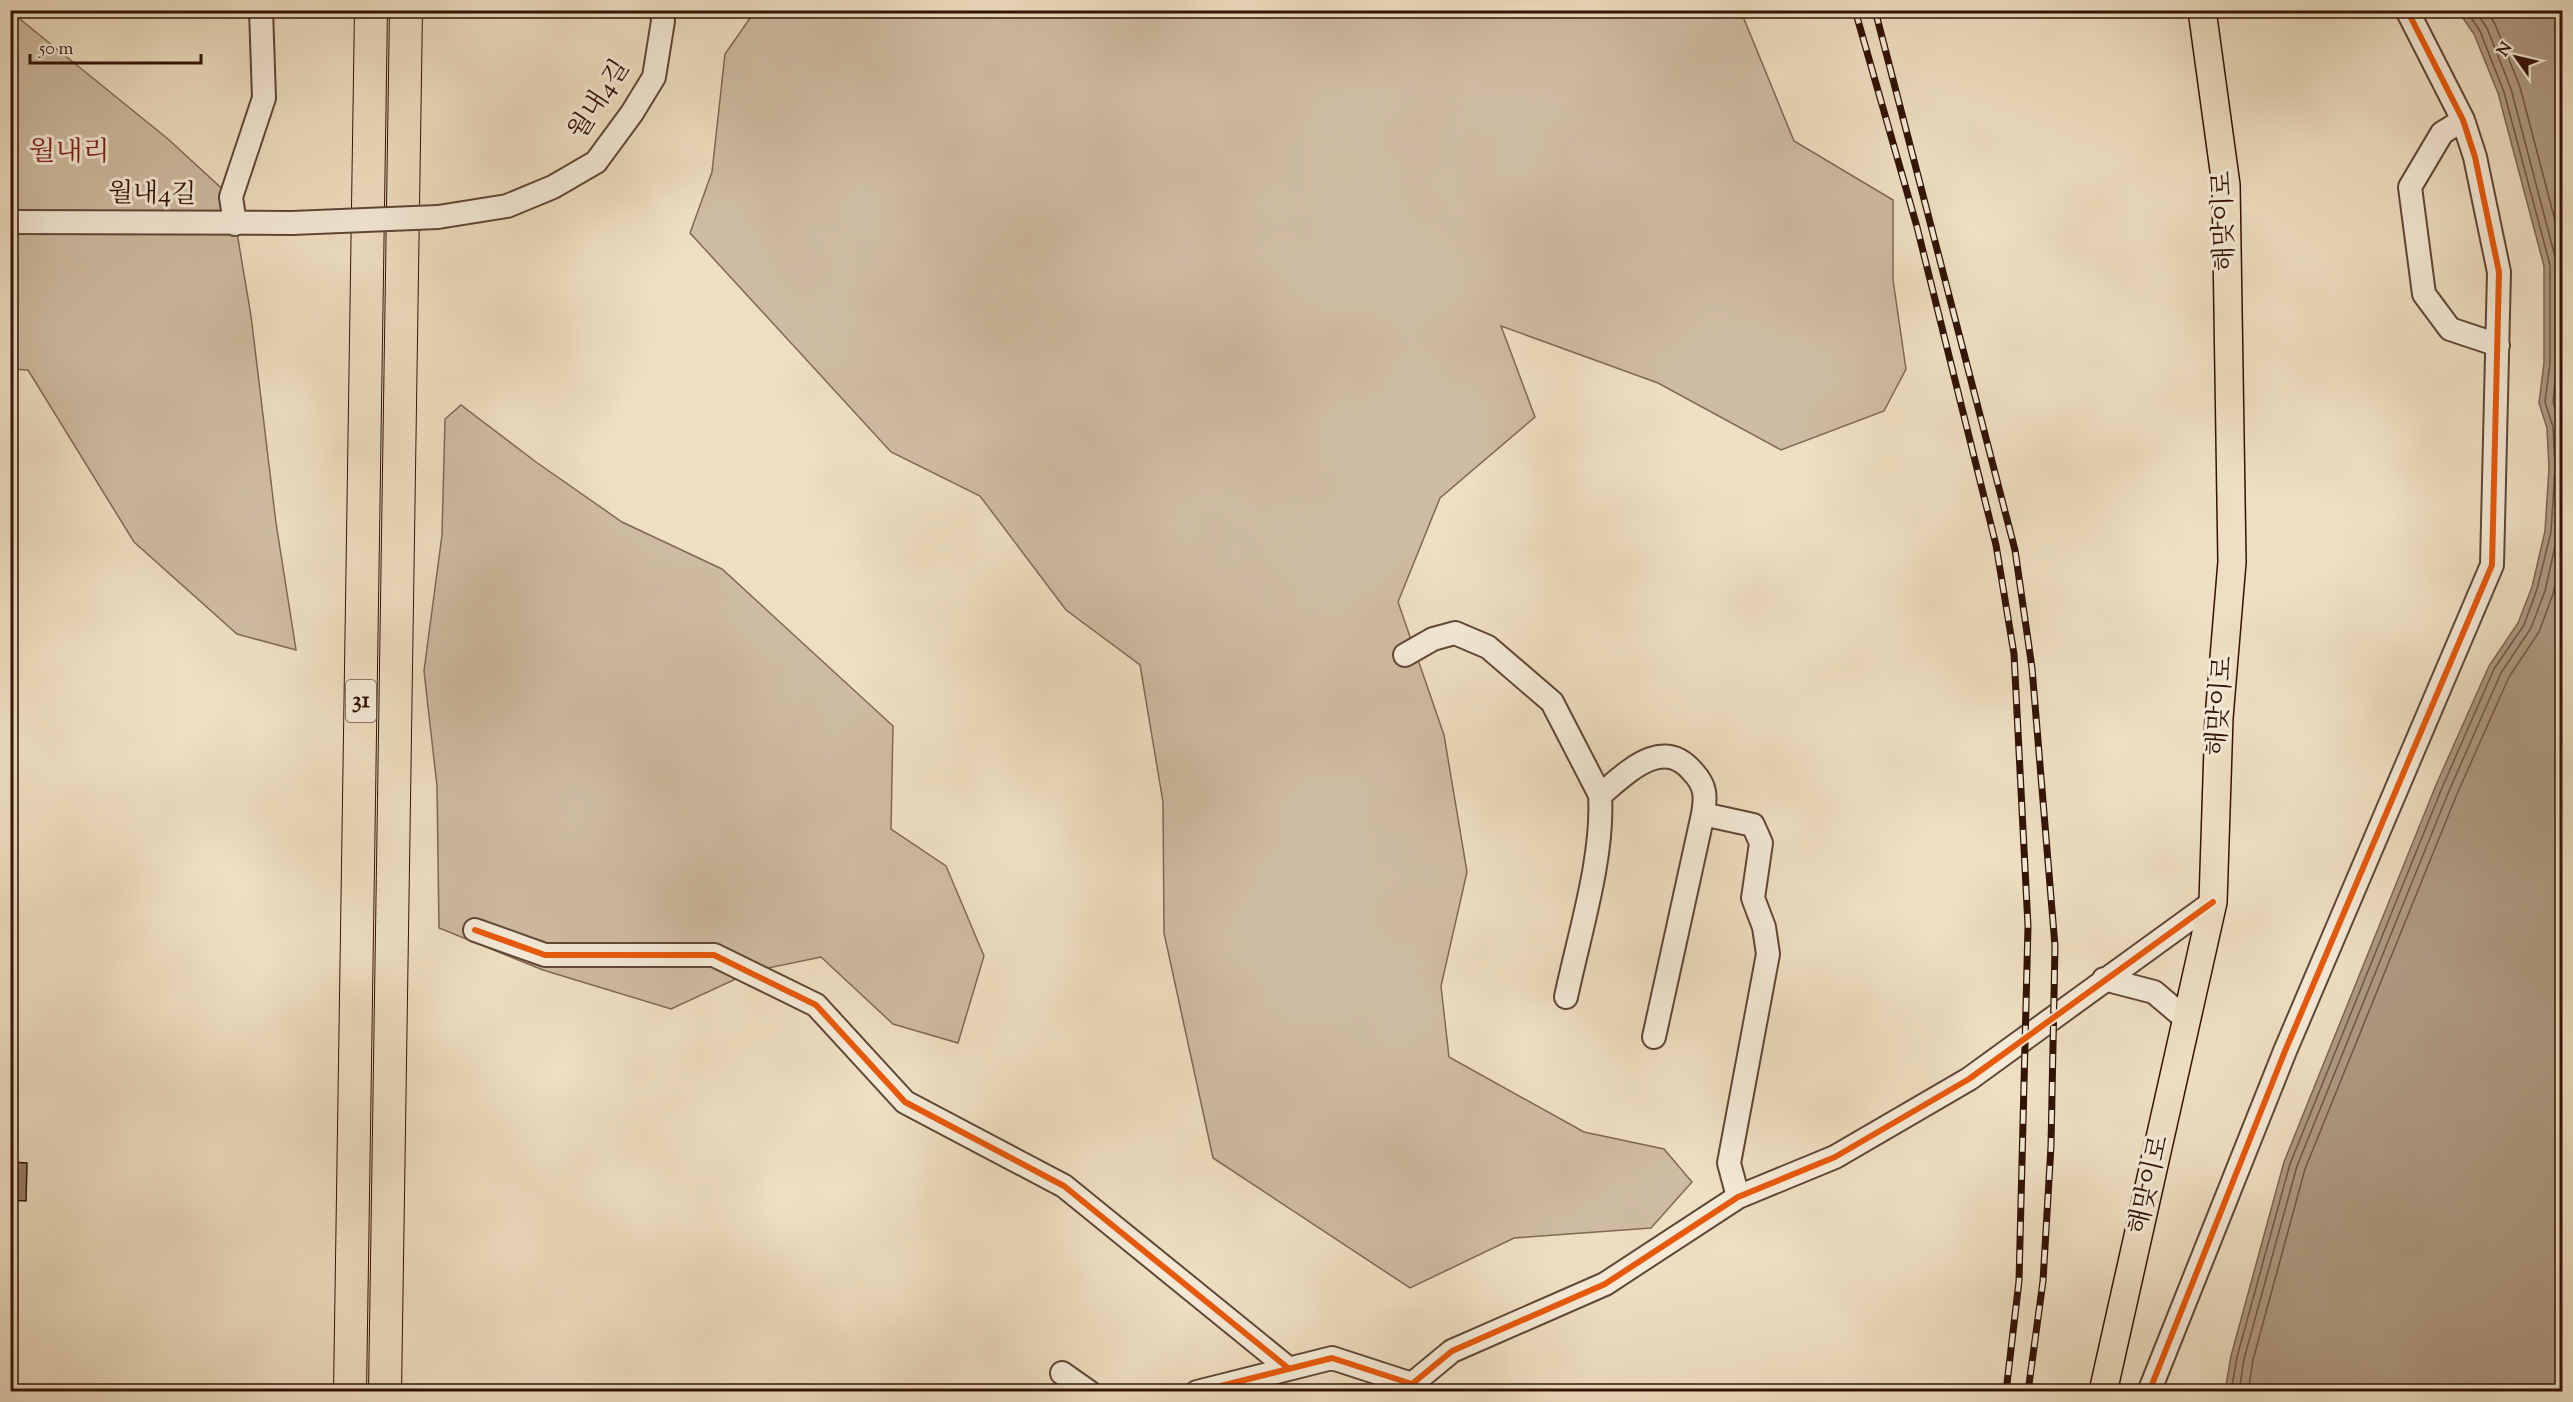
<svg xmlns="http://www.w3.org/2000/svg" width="2573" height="1402" font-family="'Sorts Mill Goudy','Noto Serif KR',serif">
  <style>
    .green { fill: #cebca2; stroke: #806854; stroke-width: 1.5 }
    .water { fill: #ae9a82; stroke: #7c6450; stroke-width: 1.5 }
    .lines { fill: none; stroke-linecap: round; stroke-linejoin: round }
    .shore { stroke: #705644; stroke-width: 1.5 }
    .building { fill: #947d67; stroke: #321305; stroke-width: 1.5 }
    .minor-casing { stroke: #614634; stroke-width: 26 }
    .major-casing { stroke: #321305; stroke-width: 30 }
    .highway-casing { stroke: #321305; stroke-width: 34 }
    .minor { stroke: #f4ead7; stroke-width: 22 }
    .major { stroke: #eedfc2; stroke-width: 27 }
    .highway { stroke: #eedfc2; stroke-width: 32 }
    .rail-casing { stroke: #321305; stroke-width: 7 }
    .rail { stroke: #f4ead7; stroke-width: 4.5; stroke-dasharray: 14; stroke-linecap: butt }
    .minor-bridge-casing { stroke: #614634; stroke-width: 26; stroke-linecap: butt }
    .minor-bridge { stroke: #f4ead7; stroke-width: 22 }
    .cycleway-casing { stroke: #f4ead7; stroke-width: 10 }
    .cycleway { stroke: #e8590c; stroke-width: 6 }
    .labels { text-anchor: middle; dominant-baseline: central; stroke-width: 6; stroke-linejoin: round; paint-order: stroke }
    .shield { fill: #f4ead7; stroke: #6c5444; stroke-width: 1.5 }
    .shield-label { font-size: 24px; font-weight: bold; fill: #321305 }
    .street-label { font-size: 26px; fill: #321305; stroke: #f4ead7 }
    .quarter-label { font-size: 28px; fill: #7a1f14; stroke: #f4ead7 }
  </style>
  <rect width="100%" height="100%" fill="#eedfc2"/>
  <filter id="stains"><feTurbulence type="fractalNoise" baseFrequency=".00333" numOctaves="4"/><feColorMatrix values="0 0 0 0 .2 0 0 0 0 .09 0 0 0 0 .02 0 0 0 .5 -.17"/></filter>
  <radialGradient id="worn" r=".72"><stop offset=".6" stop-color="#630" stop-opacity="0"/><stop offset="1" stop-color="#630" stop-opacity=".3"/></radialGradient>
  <path class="green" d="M1735 10 1744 19 1794 141 1893 200V280L1906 369 1884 411 1781 450 1658 383 1501 326 1535 417 1440 498 1398 602 1444 735 1467 872 1441 986 1449 1057 1584 1132 1664 1149 1692 1182 1651 1228 1514 1238 1410 1288 1213 1158 1164 933 1163 802 1140 665 1066 610 980 496 891 452 690 233 712 172 725 54 755 11Z
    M10 11 168 139 231 197 251 316 276 523 296 650 237 634 134 542 28 370 11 369Z
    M461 405 536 462 622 522 722 569 893 726 891 829 946 866 984 956 958 1043 893 1024 821 957 753 971 671 1009 543 970 439 928 437 786 424 671 442 535 445 419Z"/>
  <path class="water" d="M2458 11H2562V1391H2225L2231 1356 2284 1162 2436 785 2489 666 2518 623 2532 587 2545 531 2549 468 2547 428 2539 403 2544 363V266L2498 93 2474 34Z"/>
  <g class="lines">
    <path class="shore" d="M2486 10 2495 24 2520 87 2562 247
      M2231 1392 2237 1357 2290 1164 2442 788 2494 669 2524 625 2537 589 2551 532 2555 468 2553 427 2545 402 2550 363V265L2504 92 2480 31 2466 10
      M2239 1392 2244 1359 2297 1166 2449 791 2501 673 2531 628 2545 591 2558 533 2562 467 2560 425 2553 402 2557 363V264L2511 89 2487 28 2475 10
      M2248 1392 2253 1360 2305 1169 2457 794 2509 677 2539 632 2553 594 2562 554"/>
  </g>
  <path class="building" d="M10 439H13L12 536H10Z
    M10 624H14L10 742Z
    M10 826H14L10 960Z
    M10 1162 27 1163 26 1201 10 1200Z"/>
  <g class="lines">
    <g class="minor-casing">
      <path id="minor" d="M2463 120 2442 133 2410 187 2424 294 2450 329 2498 345
        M438 217 507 206 553 187 596 162 632 113 654 77 663 21 662 10
        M10 222 292 223
        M235 224 231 197 264 98 261 10
        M1405 655 1433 639 1455 633 1488 647 1552 702 1600 795
        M475 930 545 955H714L816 1005 905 1102 1064 1186 1288 1368
        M2104 979 2154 992 2187 1020
        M1566 997C1579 935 1604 857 1600 795 1627 773 1662 735 1693 772 1706 786 1706 796 1703 814
        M1654 1037 1703 814 1753 825 1761 843 1753 898 1764 927 1768 954 1729 1163 1738 1197
        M1062 1373 1089 1392
        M1197 1392 1332 1358 1412 1384 1452 1351 1605 1284 1738 1197 1835 1157 1969 1079 2213 902
        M2149 1392 2285 1051 2492 565 2499 272 2475 157 2463 120 2407 10"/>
    </g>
    <g class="major-casing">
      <path id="major" d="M2103 1392 2213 902 2219 718 2232 562 2226 185 2202 10"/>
    </g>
    <g class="highway-casing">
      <path id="highway" d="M350 1392 371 10
        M385 1392 406 10"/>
    </g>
    <use href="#minor" class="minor"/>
    <use href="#major" class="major"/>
    <use href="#highway" class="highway"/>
    <g class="rail-casing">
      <path id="rail" d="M1855 10 1917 227 1996 545 2014 654 2028 926 2019 1281 2006 1392
        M1875 10 2015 550 2032 668 2055 946 2051 1146 2043 1281 2028 1392"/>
    </g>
    <use href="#rail" class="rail"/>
    <g class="minor-bridge-casing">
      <path id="minor-bridge" d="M292 223 438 217"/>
    </g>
    <use href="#minor-bridge" class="minor-bridge"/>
    <g class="cycleway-casing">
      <path id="cycleway" d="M475 930 545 955H714L816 1005 905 1102 1064 1186 1288 1368
        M1197 1392 1332 1358 1412 1384 1452 1351 1605 1284 1738 1197 1835 1157 1969 1079 2213 902
        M2149 1392 2285 1051 2492 565 2499 272 2475 157 2463 120 2407 10"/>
    </g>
    <use href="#cycleway" class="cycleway"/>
  </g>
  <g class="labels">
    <rect class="shield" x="346" y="680" width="30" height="42" rx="4.5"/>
    <g class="shield-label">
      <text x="361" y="701">31</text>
    </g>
    <g class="street-label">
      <text transform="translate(600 100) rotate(-57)">월내4길</text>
      <text transform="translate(152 195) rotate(1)">월내4길</text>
      <text transform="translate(2225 221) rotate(-92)">해맞이로</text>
      <text transform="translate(2221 706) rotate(-86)">해맞이로</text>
      <text transform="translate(2150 1185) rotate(-77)">해맞이로</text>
    </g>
    <g class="quarter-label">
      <text x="69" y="153">월내리</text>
    </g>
  </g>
  <rect width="2573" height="1402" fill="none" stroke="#eedfc2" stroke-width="36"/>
  <rect x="12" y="12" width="2549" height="1378" fill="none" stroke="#321305" stroke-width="3"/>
  <rect x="18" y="18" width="2537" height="1366" fill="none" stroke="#321305" stroke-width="1.5"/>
  <g transform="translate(2516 57) rotate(304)" stroke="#f4ead7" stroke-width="4.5" paint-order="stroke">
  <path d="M0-4.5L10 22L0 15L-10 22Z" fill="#321305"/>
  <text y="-9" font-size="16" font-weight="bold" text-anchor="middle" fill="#321305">N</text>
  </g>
  <path d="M30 54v9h171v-9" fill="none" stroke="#321305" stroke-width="3"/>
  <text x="39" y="54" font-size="18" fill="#321305" stroke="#f4ead7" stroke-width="4.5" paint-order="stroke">50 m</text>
  <rect width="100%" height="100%" filter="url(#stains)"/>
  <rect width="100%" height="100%" fill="url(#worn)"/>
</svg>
